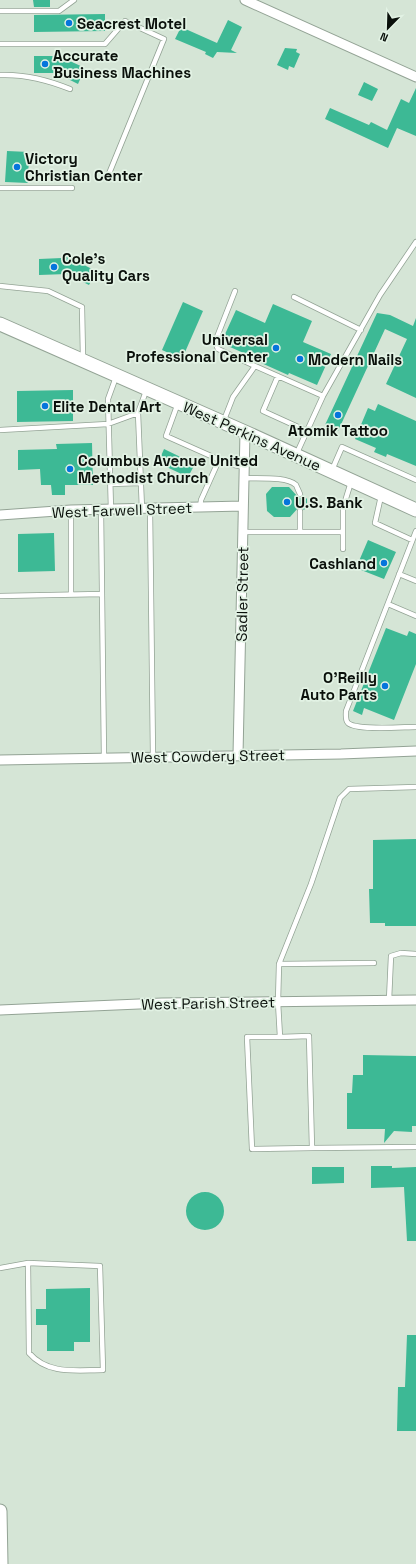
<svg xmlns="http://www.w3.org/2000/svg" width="416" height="1564" font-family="'Space Grotesk',sans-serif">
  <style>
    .building { fill: #3db995 }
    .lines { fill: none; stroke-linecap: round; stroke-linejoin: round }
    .lane-casing { stroke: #93a395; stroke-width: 6 }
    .street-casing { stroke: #93a395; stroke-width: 11 }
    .secondary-casing { stroke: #93a395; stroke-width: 15 }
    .lane { stroke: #fff; stroke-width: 4.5 }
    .street { stroke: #fff; stroke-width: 9 }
    .secondary { stroke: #fff; stroke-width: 13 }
    .poi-dot { fill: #0575dc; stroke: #e2f2e4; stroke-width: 1.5 }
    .labels { text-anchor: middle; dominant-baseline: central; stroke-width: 3.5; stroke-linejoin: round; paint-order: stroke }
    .poi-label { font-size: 15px; font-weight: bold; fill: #0a100b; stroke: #e2f2e4; text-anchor: start }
    .street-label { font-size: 15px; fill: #0a100b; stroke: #e2f2e4 }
  </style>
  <rect width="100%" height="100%" fill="#d5e5d6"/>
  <path class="building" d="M33 0H50V7H34Z
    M105 14V31L34 32V15Z
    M228 20 242 27 231 50 237 53 217 52 213 58 205 54 206 52 175 39 181 27 217 43Z
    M285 48 297 49 296 52 300 54 294 68 289 66 288 70 277 65Z
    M34 56H59L85 68 78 84 56 73H34Z
    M364 82 378 89 372 101 358 95Z
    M416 88V136L397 128 388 148 325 119 330 108 369 125 371 122 387 130 401 99 409 103Z
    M7 151 29 152 28 183 5 182Z
    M64 255 96 271 89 285 67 274 39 275V259L62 258Z
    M183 302 203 311 182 359 162 350Z
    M273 304 312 321 303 342 331 354 317 385 289 373 288 375 248 357V355L221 343 236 310 265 323Z
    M377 313 390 315 413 326 416 318V398L386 384 407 339 385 329 338 431 325 425Z
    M73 390V421L17 422V391Z
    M378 404 416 421V466L387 454 386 457 374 452 376 448 355 439 368 408 375 411Z
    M92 443 93 485H65V495H52L51 485H41L40 469 18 470V450L57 449 56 444Z
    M164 449 195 464 188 477 158 463Z
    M272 487H289L298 497 301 498 303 495 307 499V506L304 510 302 508H298L290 517H274L267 511 266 494Z
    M54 533 55 571 18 572V534Z
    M368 540 396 552 384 579 356 568Z
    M386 628 407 636 409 631 416 634V664L394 720 364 708 362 715 353 711Z
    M416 839V926H385V923H370L369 889H373V840Z
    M363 1055 416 1056V1126H412V1132L394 1131 384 1143 385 1129H347V1093H352L353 1075H363Z
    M371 1166H392V1168L416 1167V1241H407L404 1187 371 1188Z
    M312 1167H344V1183L312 1184Z
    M186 1211a19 19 0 1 1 38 0a19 19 0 1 1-38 0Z
    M90 1288V1342H74V1351H47V1325H36V1309H46V1289Z
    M407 1335H416V1431H397L398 1387H405Z"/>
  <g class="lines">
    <g class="lane-casing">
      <path id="lane" d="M0 11H59L74 0
        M0 44H105L125 21 164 39 108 176
        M0 75C24 74 48 80 70 89
        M0 188H72
        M0 286 48 291 82 307 83 358
        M235 291 215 342 218 349 255 366
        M294 297 361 330
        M278 376 263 411 307 431
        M178 403 166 436 229 464 244 467
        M224 420 233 397 255 366 323 396
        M0 430 108 424 138 413
        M296 455 323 396 380 295 416 242
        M332 470 342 447 416 480
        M244 478C257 479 286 476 296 485 297 487 299 492 300 494
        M110 484 141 483
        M381 496 375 523 412 540
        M200 508 201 500 219 460
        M142 509 138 413 146 391
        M150 509 153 757
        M101 510 104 758
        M111 510 108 399 116 377
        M416 531 346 711C346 715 345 720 348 723 357 731 403 727 416 727
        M243 532H343
        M300 532V511
        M343 549V508L351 482
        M399 574 416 581
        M71 594V510
        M0 596 102 594
        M388 604 416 616
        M416 787 349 789 340 798 311 884 279 964 278 1002 280 1037 309 1036 312 1148 416 1147
        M279 964 374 963
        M389 1000 391 956 401 953 416 954
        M280 1037H247L252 1149 312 1148
        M0 1268 28 1263 100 1266 103 1370C76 1370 48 1375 29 1353L28 1263"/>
    </g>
    <g class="street-casing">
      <path id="street" d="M245 0 416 77
        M0 515 71 510 243 506
        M238 755 245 432
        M0 760 341 754 416 751
        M0 1010 162 1003 416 1000"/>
    </g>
    <g class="secondary-casing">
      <path id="secondary" d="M0 324 245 432 416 510
        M0 1511 1 1564"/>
    </g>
    <use href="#lane" class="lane"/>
    <use href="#street" class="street"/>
    <use href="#secondary" class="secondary"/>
  </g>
  <g class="poi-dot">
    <circle cx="69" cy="23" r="4"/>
    <circle cx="45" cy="64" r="4"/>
    <circle cx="17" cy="167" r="4"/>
    <circle cx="54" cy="267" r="4"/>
    <circle cx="276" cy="348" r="4"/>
    <circle cx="300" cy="359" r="4"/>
    <circle cx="45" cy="406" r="4"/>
    <circle cx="338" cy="415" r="4"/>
    <circle cx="70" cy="469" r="4"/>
    <circle cx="287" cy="502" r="4"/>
    <circle cx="384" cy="563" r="4"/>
    <circle cx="385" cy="686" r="4"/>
  </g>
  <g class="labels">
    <g class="poi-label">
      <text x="77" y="23">Seacrest Motel</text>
      <text x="53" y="55">Accurate<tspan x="53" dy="17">Business Machines</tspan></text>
      <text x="25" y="158">Victory<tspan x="25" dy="17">Christian Center</tspan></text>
      <text x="62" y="258">Cole's<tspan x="62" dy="17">Quality Cars</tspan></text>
      <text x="268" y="339" text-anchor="end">Universal<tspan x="268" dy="17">Professional Center</tspan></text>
      <text x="308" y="359">Modern Nails</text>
      <text x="53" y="406">Elite Dental Art</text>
      <text x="338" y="430" text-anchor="middle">Atomik Tattoo</text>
      <text x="78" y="460">Columbus Avenue United<tspan x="78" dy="17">Methodist Church</tspan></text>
      <text x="295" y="502">U.S. Bank</text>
      <text x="376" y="563" text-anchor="end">Cashland</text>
      <text x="377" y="677" text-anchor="end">O'Reilly<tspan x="377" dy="17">Auto Parts</tspan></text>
    </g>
    <g class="street-label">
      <text transform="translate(252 436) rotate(24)">West Perkins Avenue</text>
      <text transform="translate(122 510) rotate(-2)">West Farwell Street</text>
      <text transform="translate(242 594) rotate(-89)">Sadler Street</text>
      <text transform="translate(208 756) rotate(-1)">West Cowdery Street</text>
      <text transform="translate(208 1003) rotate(-1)">West Parish Street</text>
    </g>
  </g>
  <g transform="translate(388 28) rotate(203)" stroke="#e2f2e4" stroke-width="3" paint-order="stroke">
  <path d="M0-3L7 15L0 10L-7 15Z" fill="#0a100b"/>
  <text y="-6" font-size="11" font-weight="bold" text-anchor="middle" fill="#0a100b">N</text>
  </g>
</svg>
